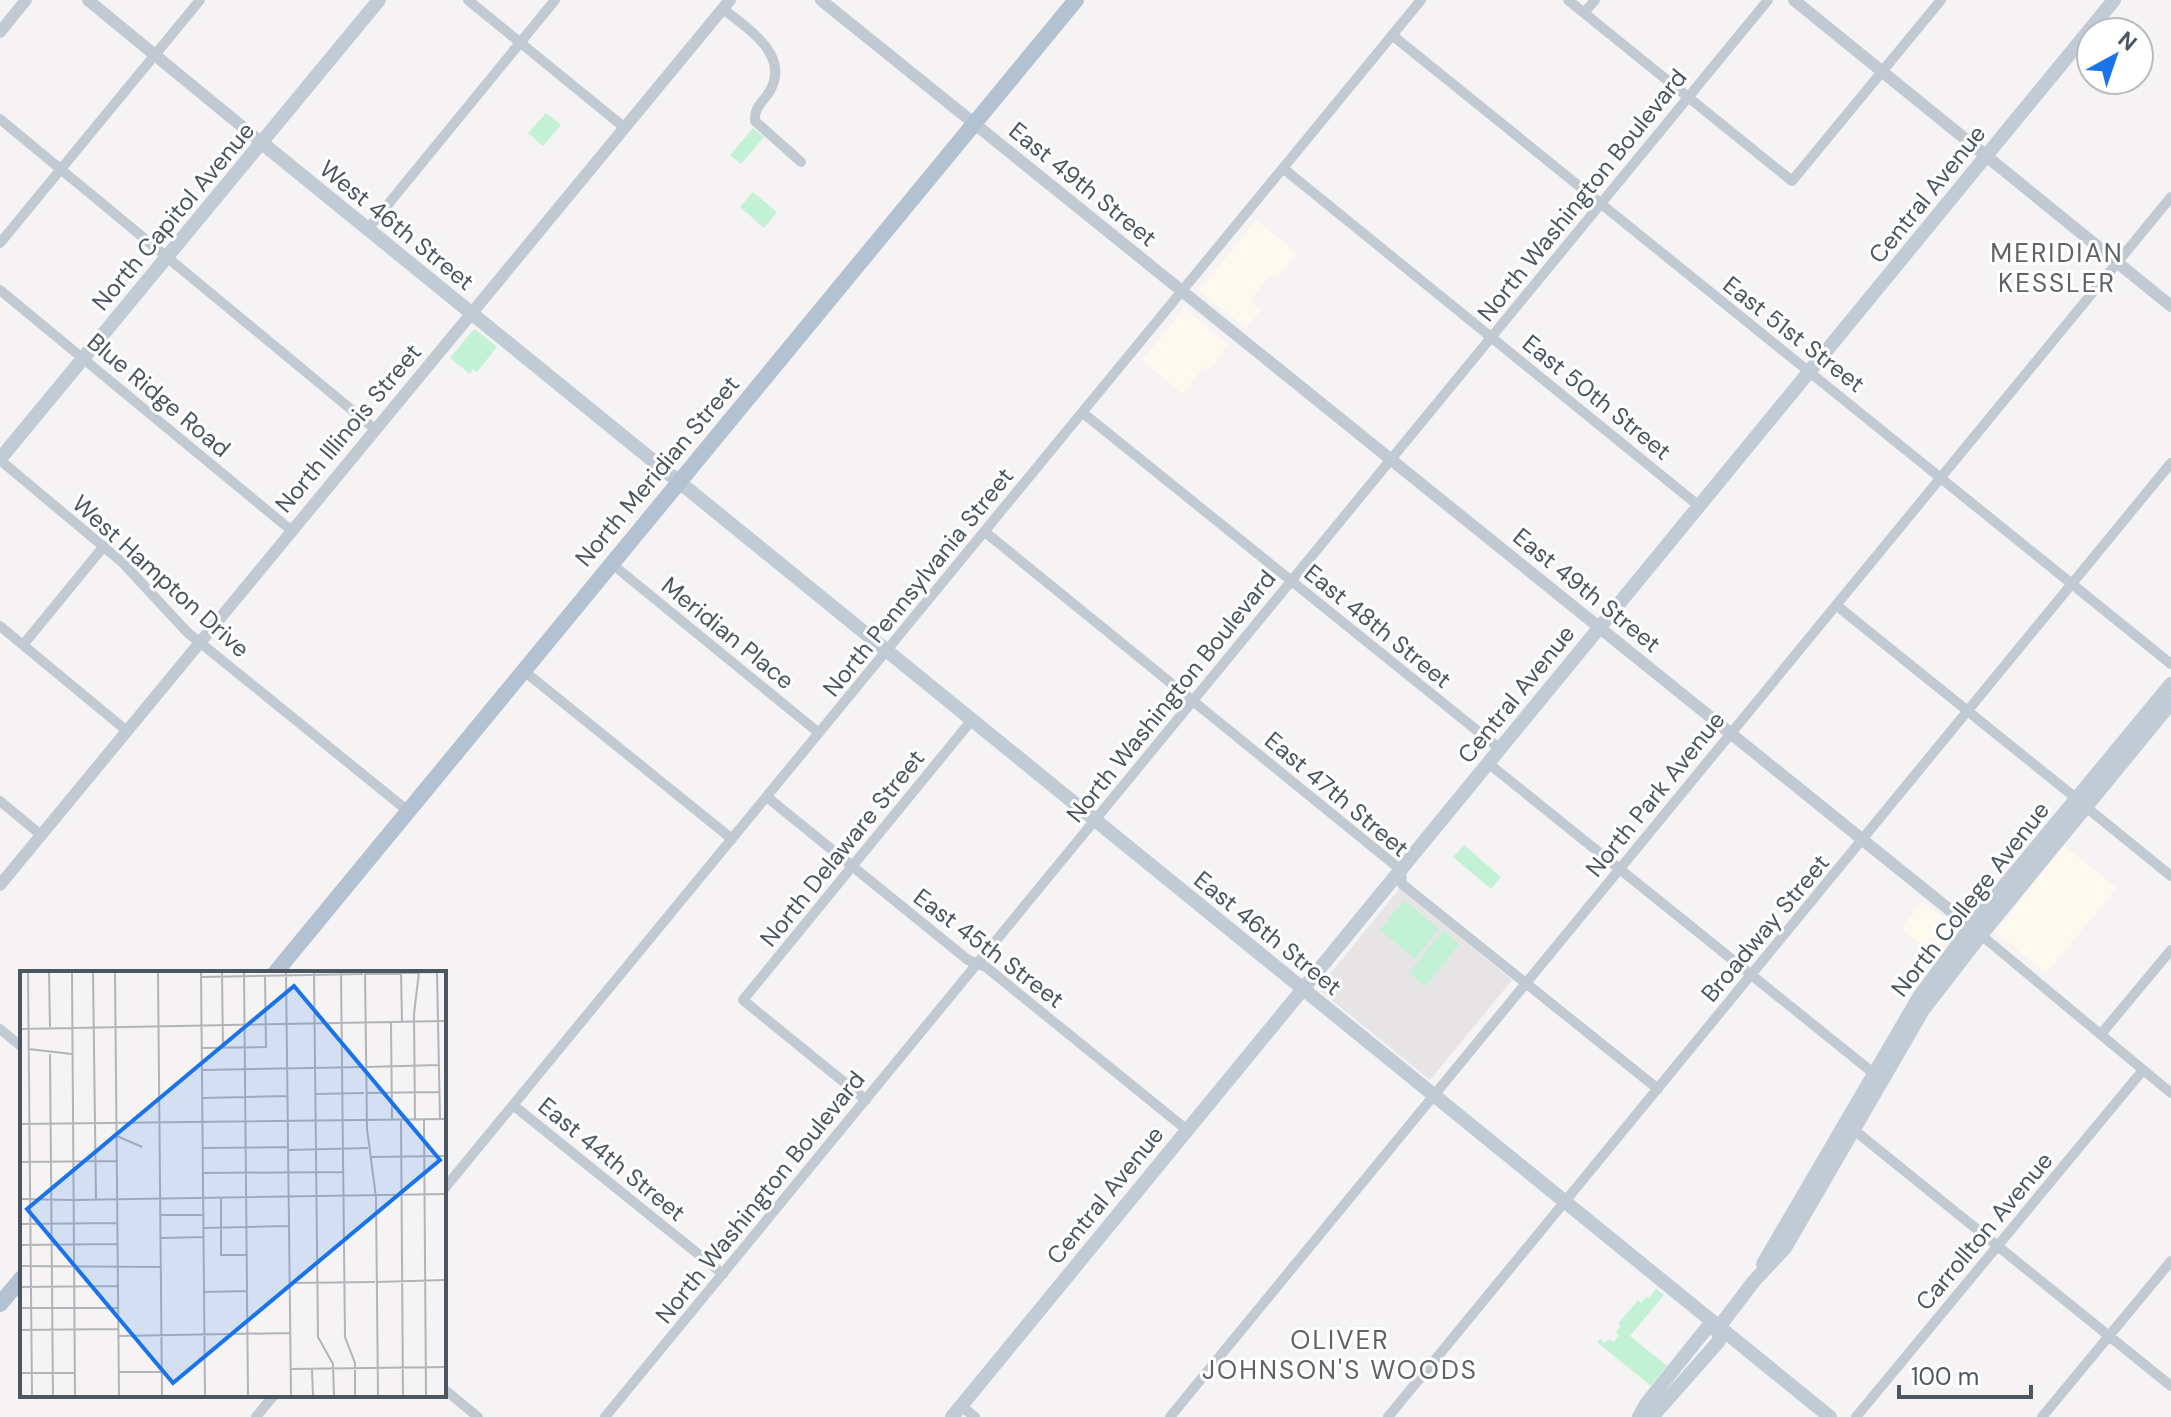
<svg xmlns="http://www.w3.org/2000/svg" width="2171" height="1417" font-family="'DM Sans',sans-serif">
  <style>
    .commercial { fill: #fdf9ef }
    .education { fill: #e6e4e5 }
    .green { fill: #c3f1d5 }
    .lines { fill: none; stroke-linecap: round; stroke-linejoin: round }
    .minor { stroke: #c1cad2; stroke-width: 10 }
    .tertiary { stroke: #c1cad2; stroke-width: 12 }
    .secondary { stroke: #c1cbd6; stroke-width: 14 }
    .primary { stroke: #b3c2d1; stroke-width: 16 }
    .labels { text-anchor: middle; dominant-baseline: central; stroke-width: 6; stroke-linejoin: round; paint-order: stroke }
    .street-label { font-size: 24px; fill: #4a5661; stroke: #fff }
    .neighbourhood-label { font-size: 26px; letter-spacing: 2px; fill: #5f6368; stroke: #fff }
    .inset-road { fill: none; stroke: #b1b4b9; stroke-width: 2 }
    .view { fill: #1a73e8; fill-opacity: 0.15; stroke: #1a73e8; stroke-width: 4 }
    .inset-edge { fill: none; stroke: #4a5661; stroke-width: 4 }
  </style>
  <rect width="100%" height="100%" fill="#f5f3f3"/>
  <path class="commercial" d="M1256 220 1297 253 1278 277 1272 273 1250 301 1261 310 1246 328 1199 291Z
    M1185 308 1228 345 1209 370 1204 367 1184 392H1180L1142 360Z
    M2062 844 2117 888 2047 972H2044L1996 932Z
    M1923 901 1957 928 1936 956 1901 928Z"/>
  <path class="education" d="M1400 888 1512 980 1430 1080 1318 989Z"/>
  <path class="green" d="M546 113 561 125 543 146 528 133Z
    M753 128 764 137 741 164 730 155Z
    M753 192 777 212 764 228 740 207Z
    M473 330H476L497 347 477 372 473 369 470 374 450 358Z
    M1464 845 1501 877 1491 889 1453 857Z
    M1404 900 1439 929 1415 959 1380 930Z
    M1443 930 1459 944 1426 986 1409 973Z
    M1656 1289 1664 1295 1630 1336 1667 1366 1651 1386 1597 1342 1600 1339 1605 1343 1609 1339 1614 1342 1619 1335 1616 1332 1621 1326 1618 1324 1638 1300 1641 1303 1646 1297 1649 1298Z"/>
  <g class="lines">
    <path class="minor" d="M468 0 625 128
      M1568 0 1792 181 1941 0
      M723 9C748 29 793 56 768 94 761 104 754 108 755 121L801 162
      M1584 13 1595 0
      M1392 35 2171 664
      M0 119 376 430
      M1284 169 1699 506
      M367 230 555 0
      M0 243 200 0
      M0 290 292 531
      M1083 413 1500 749
      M0 460 123 563 187 632 408 811
      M985 532 1401 870 1402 884 1658 1089
      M612 564 819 733
      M1836 605 2077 799
      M0 626 127 731
      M23 645 104 546
      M524 671 732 839
      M1488 763 1872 1072
      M767 797 968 960 986 967 1187 1130
      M0 801 41 835
      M2086 807 2171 876
      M1981 935 2171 1093
      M0 1029 22 1047
      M2101 1034 2171 950
      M866 1100 743 1000 971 721
      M513 1105 723 1274
      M1854 1130 2171 1386
      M444 1189 1421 0
      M444 1389 478 1417
      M961 1406 975 1417
      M256 1417 274 1395
      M605 1417 1768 0
      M1170 1417 2171 197
      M1388 1417 2171 463
      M1856 1417 2143 1070
      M2042 1417 2171 1261"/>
    <path class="tertiary" d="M88 0 262 143
      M821 0 1977 932
      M1794 0 2171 306
      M0 32 26 0
      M0 885 730 0"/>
    <path class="secondary" d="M262 143 1830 1417
      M0 459 379 0
      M1763 1264 1919 997 1976 920 2171 684
      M952 1417 2114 0
      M1639 1417 1646 1404 1706 1329 1719 1327
      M1652 1417 1719 1341V1327L1754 1281 1785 1248 1923 1010 1981 935 2171 703"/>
    <path class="primary" d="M275 973 1076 0
      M0 1304 22 1278"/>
  </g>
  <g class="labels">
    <g class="street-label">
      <text transform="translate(1083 184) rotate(39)">East 49th Street</text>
      <text transform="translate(1927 194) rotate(-51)">Central Avenue</text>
      <text transform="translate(1582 195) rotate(-51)">North Washington Boulevard</text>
      <text transform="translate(173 216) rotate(-50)">North Capitol Avenue</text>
      <text transform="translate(397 225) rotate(39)">West 46th Street</text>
      <text transform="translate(1794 334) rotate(38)">East 51st Street</text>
      <text transform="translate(159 395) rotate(40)">Blue Ridge Road</text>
      <text transform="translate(1597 397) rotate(39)">East 50th Street</text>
      <text transform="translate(348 428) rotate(-50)">North Illinois Street</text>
      <text transform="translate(657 471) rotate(-50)">North Meridian Street</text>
      <text transform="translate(161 576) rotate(42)">West Hampton Drive</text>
      <text transform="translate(918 582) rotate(-51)">North Pennsylvania Street</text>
      <text transform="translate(1587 590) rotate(39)">East 49th Street</text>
      <text transform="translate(1378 626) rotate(39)">East 48th Street</text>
      <text transform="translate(728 633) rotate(39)">Meridian Place</text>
      <text transform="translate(1516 694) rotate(-51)">Central Avenue</text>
      <text transform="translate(1171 696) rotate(-51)">North Washington Boulevard</text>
      <text transform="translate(1337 794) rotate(40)">East 47th Street</text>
      <text transform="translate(1655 794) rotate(-51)">North Park Avenue</text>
      <text transform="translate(842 848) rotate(-51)">North Delaware Street</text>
      <text transform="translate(1970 899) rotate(-52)">North College Avenue</text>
      <text transform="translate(1765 928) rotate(-50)">Broadway Street</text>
      <text transform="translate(1268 933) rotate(39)">East 46th Street</text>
      <text transform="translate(989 948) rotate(37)">East 45th Street</text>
      <text transform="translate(612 1159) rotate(39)">East 44th Street</text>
      <text transform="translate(1105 1195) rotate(-51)">Central Avenue</text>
      <text transform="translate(760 1197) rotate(-51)">North Washington Boulevard</text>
      <text transform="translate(1984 1231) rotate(-50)">Carrollton Avenue</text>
    </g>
    <g class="neighbourhood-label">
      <text x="2057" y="253">MERIDIAN<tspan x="2057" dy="30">KESSLER</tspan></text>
      <text x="1340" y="1340">OLIVER<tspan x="1340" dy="30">JOHNSON'S WOODS</tspan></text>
    </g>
  </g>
  <g transform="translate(20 971)">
    <rect width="426" height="426" fill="#f5f3f3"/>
    <path class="inset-road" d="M8 1 12 425M29 1 30 56M52 1 55 425M73 1 76 229M95 1 99 425M138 1 142 425M181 1 185 425M202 1 203 77M224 1 228 425M266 1 271 425M294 1 298 366 313 393 314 425M321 1 325 366 335 392V425M345 1 347 158 356 226 358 425M381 1 382 51M417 1 420 148M345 3 417 1M181 6 343 3M371 51 372 149M0 58 426 50M181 77 246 76 245 4M8 78 52 83M30 83 33 425M346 96 419 94M182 99 344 96M346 122 419 121M295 123 344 122M182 127 268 125M381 149 383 425M395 149 394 43 399 1M404 149 406 425M0 153 426 148M97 165 122 176M183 177 268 176M268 179 348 177M351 186 426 185M0 191 97 190M183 202 323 201M201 227V284H227M0 228 54 229M54 229 426 223M140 244H183M0 253 97 252M183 257 269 255M141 267 183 266M0 274 98 273M0 295 141 296M357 311 426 309M270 312 355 311M0 316 98 315M184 321 227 320M0 337H98M0 359 98 358M98 365 270 362M271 398 426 396M292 398 293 425M99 401H141M0 402H55"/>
    <path class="view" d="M274 15 420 189 153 412 7 238Z"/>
    <rect width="426" height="426" class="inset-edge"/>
  </g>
  <g transform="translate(2115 56) rotate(40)"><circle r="38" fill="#ffffff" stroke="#b7bbc0" stroke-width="2"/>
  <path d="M0-6L14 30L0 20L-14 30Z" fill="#1a73e8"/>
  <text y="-12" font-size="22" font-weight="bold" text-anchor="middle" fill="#4a5661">N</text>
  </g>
  <path d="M1899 1385v12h132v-12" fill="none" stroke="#4a5661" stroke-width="4"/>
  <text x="1911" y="1385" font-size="24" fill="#4a5661" stroke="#ffffff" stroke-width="6" paint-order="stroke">100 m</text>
</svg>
